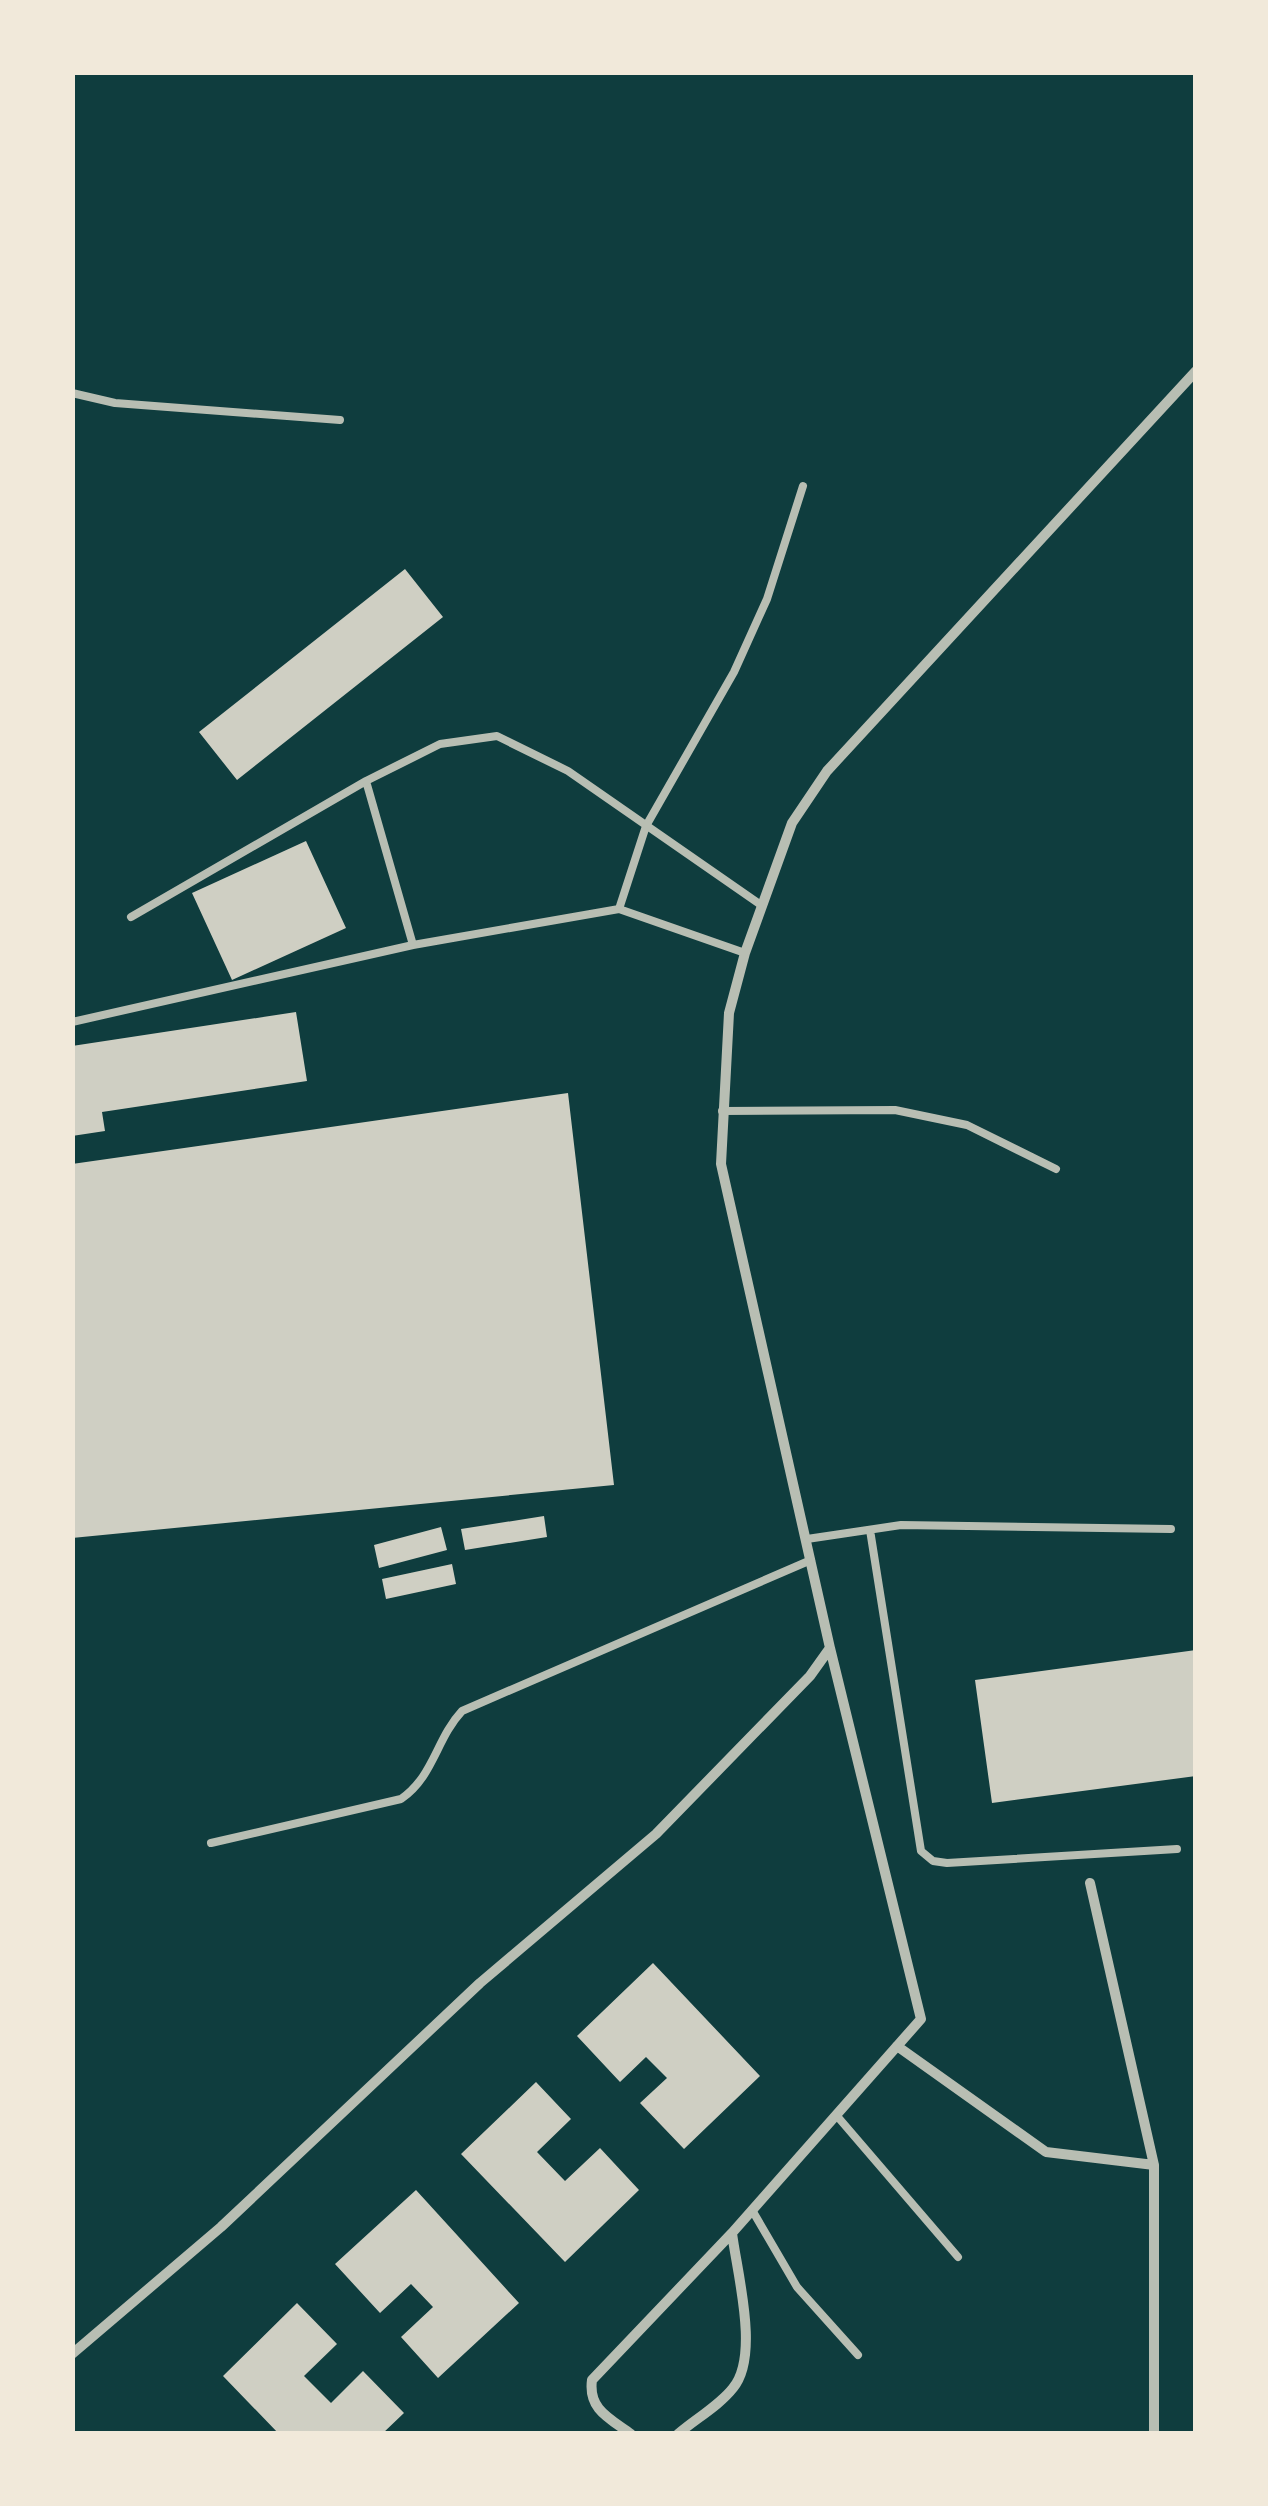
<svg xmlns="http://www.w3.org/2000/svg" width="1268" height="2506" font-family="'PT Sans Narrow',sans-serif">
  <style>
    .building { fill: #cfcfc3 }
    .lines { fill: none; stroke-linecap: round; stroke-linejoin: round }
    .service { stroke: #b8beb3; stroke-width: 8 }
    .minor { stroke: #b8beb3; stroke-width: 10 }
  </style>
  <rect width="100%" height="100%" fill="#0f3d3e"/>
  <path class="building" d="M405 569 443 617 237 780 199 732Z
    M306 841 346 928 232 980 192 893Z
    M296 1012 307 1081 102 1112 105 1131 72 1136V1046Z
    M568 1093 614 1485 72 1538V1164Z
    M544 1516 547 1537 465 1550 461 1529Z
    M441 1527 447 1550 379 1568 374 1545Z
    M452 1564 456 1584 386 1599 382 1579Z
    M1196 1650V1776L992 1803 975 1680Z
    M653 1963 760 2076 684 2149 640 2103 667 2078 646 2057 620 2082 577 2036Z
    M536 2082 571 2119 537 2152 565 2181 600 2148 639 2190 565 2262 461 2154Z
    M416 2190 519 2303 438 2378 401 2337 433 2307 411 2284 380 2313 335 2264Z
    M297 2303 337 2344 304 2376 331 2403 363 2371 404 2413 382 2434H279L223 2376Z"/>
  <g class="lines">
    <path class="service" d="M72 393 115 403 340 420
      M366 781 440 744 497 736 568 771 761 905
      M619 909 646 826 734 672 767 599 803 486
      M131 917 366 781 413 945
      M72 1022 413 945 619 909 745 953
      M722 1111 895 1110 967 1125 1056 1169
      M870 1530 921 1851 933 1861 947 1863 1177 1849
      M807 1539 901 1525 1171 1529
      M211 1843 401 1799C434 1776 436 1739 462 1711L811 1560
      M837 2116 958 2257
      M752 2210 797 2287 858 2355"/>
    <path class="minor" d="M1090 1883 1154 2165
      M897 2046 1046 2152 1154 2165V2434
      M72 2354 221 2227 480 1983 656 1834 810 1676 830 1648 721 1164 729 1013 745 953 792 823 827 771 1196 371
      M631 2434C609 2418 588 2409 592 2380L732 2233 921 2019 830 1648
      M678 2434C695 2419 719 2406 733 2388 760 2356 737 2273 732 2233"/>
  </g>
  <rect width="1268" height="2506" fill="none" stroke="#f1e9da" stroke-width="150"/>
</svg>
